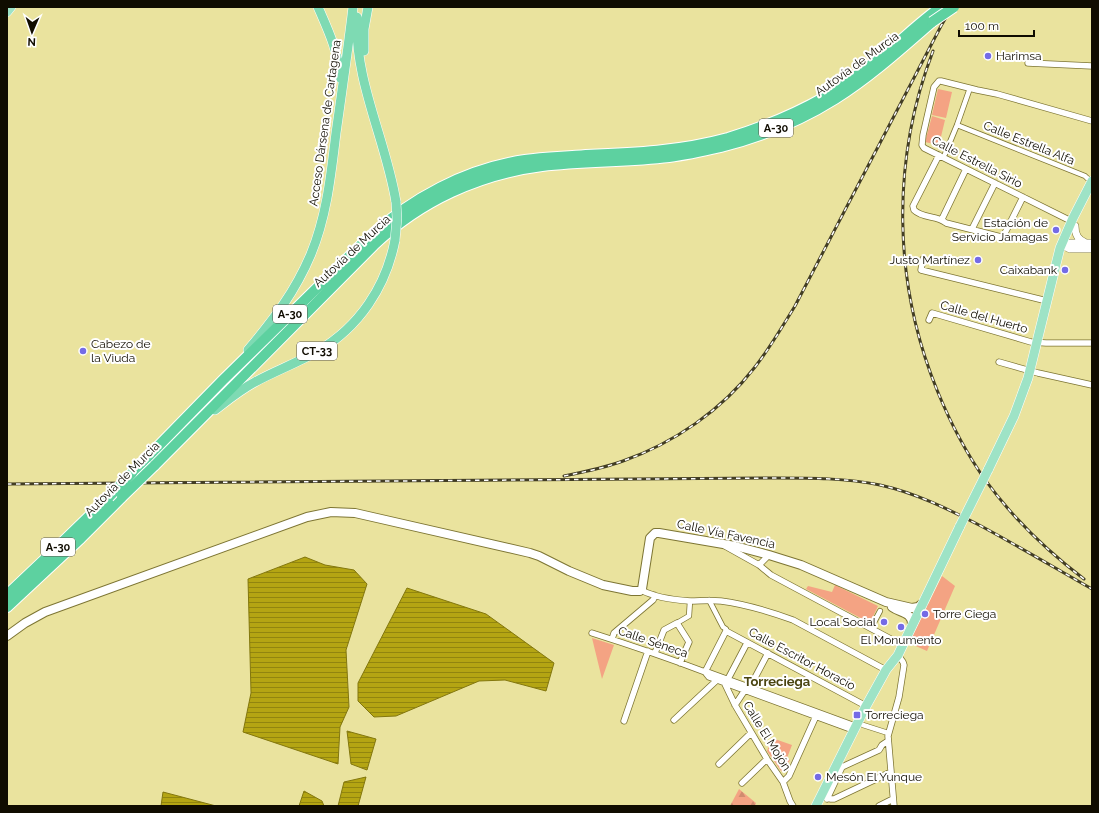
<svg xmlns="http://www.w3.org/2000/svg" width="1099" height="813" font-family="Raleway,sans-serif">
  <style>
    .forest { fill: url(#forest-firs) }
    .green { fill: #f4a383 }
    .water { fill: url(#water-rules); stroke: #83770d }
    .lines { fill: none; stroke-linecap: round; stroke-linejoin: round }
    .pedestrian-casing { stroke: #7d7533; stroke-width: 6 }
    .minor-casing { stroke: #7d7533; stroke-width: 7 }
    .tertiary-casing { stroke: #7d7533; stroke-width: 8 }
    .secondary-casing { stroke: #7d7533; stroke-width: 10 }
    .primary-casing { stroke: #fff; stroke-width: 10 }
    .trunk-casing { stroke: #fff; stroke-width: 10 }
    .motorway-casing { stroke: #fff; stroke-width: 12 }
    .pedestrian { stroke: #fff; stroke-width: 4.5 }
    .minor { stroke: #fff; stroke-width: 5.5 }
    .tertiary { stroke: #fff; stroke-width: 7 }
    .secondary { stroke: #fff; stroke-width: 8 }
    .primary { stroke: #9ee3c6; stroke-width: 9 }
    .trunk { stroke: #7edab3; stroke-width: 9 }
    .motorway { stroke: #5dd1a0; stroke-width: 10 }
    .rail-casing { stroke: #423d24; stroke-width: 3 }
    .rail { stroke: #fff; stroke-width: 1.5; stroke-dasharray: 4.5; stroke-linecap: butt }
    .primary-bridge-casing { stroke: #fff; stroke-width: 10; stroke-linecap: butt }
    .trunk-bridge-casing { stroke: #fff; stroke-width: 10; stroke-linecap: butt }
    .motorway-bridge-casing { stroke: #fff; stroke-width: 12; stroke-linecap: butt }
    .primary-bridge { stroke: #9ee3c6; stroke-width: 9 }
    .trunk-bridge { stroke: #7edab3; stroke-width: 9 }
    .motorway-bridge { stroke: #5dd1a0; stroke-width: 10 }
    .poi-dot { fill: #746be6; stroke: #fff; stroke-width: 1.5 }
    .labels { text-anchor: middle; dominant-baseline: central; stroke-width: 4; stroke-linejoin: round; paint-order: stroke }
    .shield { fill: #fff; stroke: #58554c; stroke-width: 1 }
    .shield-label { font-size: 11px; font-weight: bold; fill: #100c00 }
    .poi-label { font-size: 12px; fill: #100c00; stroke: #fff; text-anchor: start }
    .street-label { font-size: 12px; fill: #100c00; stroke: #fff }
    .neighbourhood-label { font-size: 13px; font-weight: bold; fill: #4a4410; stroke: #fff }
  </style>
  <defs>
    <pattern id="forest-firs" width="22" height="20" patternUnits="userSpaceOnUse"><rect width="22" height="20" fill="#f4a383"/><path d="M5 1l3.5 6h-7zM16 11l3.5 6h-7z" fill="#d08b6f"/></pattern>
    <pattern id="water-rules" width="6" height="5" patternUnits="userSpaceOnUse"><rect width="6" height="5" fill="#b4a513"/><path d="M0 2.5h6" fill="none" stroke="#91850f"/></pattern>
  </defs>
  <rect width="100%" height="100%" fill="#eae39e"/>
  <path class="forest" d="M739 789 756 803 755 806H730Z"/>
  <path class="green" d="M938 89 952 92 946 118 932 115Z
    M932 116 945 120 939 145 925 142Z
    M942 576 955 586 927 651 909 643Z
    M835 585 878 606 870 623 806 589 808 586 832 592Z
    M592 638 614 645 602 679Z
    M772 738 792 745 787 758 790 760 784 772 781 771 767 751Z"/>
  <path class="water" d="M305 557 325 565 354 570 367 584 346 650 349 707 340 727 338 764 243 732 251 693 248 579Z
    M407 588 486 614 554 663 546 691 505 680 479 681 396 716 374 717 358 701V683Z
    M347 731 376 739 367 770 351 764Z
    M366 777 358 806H338L344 782Z
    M304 791 322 801 324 806H299Z
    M163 792 216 806H161Z"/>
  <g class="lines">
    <g class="pedestrian-casing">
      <path id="pedestrian" d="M957 125 1085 176 1087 178 1092 181
        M945 154 957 125 970 88
        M709 600 723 627 726 629V631
        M677 623 689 616 690 601
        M871 628 880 611
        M863 725 888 733"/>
    </g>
    <g class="minor-casing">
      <path id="minor" d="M1028 63 1092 66
        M939 155 913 206 914 210C923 219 937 215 946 223L1001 237 1004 235 1023 197
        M942 219 966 169
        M1071 221 924 148 922 145 923 135 934 87 939 81H941L977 90 997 94 1092 121
        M972 229 995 183
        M923 259 921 270 1047 301
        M929 320 932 313 1031 342 1046 343H1092
        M999 362 1038 373 1092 385
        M725 546 759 565 769 555
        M759 565 771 575 902 645
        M641 590C654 597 675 600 690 601 700 601 710 600 721 601 744 604 771 612 793 620L886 670
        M592 633C630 645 668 658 705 672L710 673 855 726
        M612 639 614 633 653 600 654 598V595
        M655 653 664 630 677 623 689 642 680 663
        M705 672 726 631 866 706
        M705 672 709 677 853 730
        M728 679 747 643
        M724 682 735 705 767 759 783 782 790 801 793 806
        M750 687 768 653
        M735 705 745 690
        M674 720 717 680
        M624 721 648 651
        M719 764 751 733
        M783 782 789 776 816 716
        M742 783 767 759
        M823 797 831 799H834L891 772
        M827 799 842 767 879 750 882 745 888 741
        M879 806 893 799
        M894 806 888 736 899 697 904 665 903 662 898 655"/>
    </g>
    <g class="tertiary-casing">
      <path id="tertiary" d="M1075 226C1075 235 1078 240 1086 243
        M1067 244 1070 243H1092
        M1066 247 1070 249H1092"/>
    </g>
    <g class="secondary-casing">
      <path id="secondary" d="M892 607C900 613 912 612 912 624
        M7 636 25 623 45 612 307 517 331 512 355 513 530 553 539 556 569 571 603 585 632 591H640L642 589 650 538 655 533H659L735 546 769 555 801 565 886 602 912 608 918 607 923 603"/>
    </g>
    <g class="primary-casing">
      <path id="primary" d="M7 12 11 7
        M988 470 1014 416 1028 378 1060 248 1073 218 1092 181
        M816 806 865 708 886 670 898 655 960 526"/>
    </g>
    <g class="trunk-casing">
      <path id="trunk" d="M318 7C328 30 339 53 340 78
        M357 17C354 81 386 140 396 202
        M364 51V29L368 7
        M248 350C274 319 295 292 311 254 327 215 331 174 336 133 342 91 348 49 353 7
        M215 410C228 400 240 390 255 382 275 371 297 363 318 351 359 327 386 287 395 240"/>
    </g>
    <g class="motorway-casing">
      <path id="motorway" d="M154 466 374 245C420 201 479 174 542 166 584 161 627 162 669 157 686 155 704 151 721 147 760 137 800 121 835 99 870 77 901 49 932 22
        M132 473 223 380 367 239C411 198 466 169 525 160 545 157 566 157 586 155 634 153 681 151 728 138 761 128 795 114 825 97 845 85 864 70 882 56 902 40 920 22 941 7
        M7 595 44 560 109 497
        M7 607 81 538 122 497"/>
    </g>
    <use href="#pedestrian" class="pedestrian"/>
    <use href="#minor" class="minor"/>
    <use href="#tertiary" class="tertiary"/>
    <use href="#secondary" class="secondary"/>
    <use href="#primary" class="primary"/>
    <use href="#trunk" class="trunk"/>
    <use href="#motorway" class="motorway"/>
    <g class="rail-casing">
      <path id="rail" d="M933 51C891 161 893 282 937 390 950 422 966 453 986 481 1013 518 1047 551 1084 579
        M564 476C584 472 604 468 623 461 674 443 722 410 755 367 770 348 782 327 795 306L941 26 952 7
        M7 484 777 478C811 478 846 478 880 485 916 493 948 509 981 526 1018 546 1055 568 1092 589"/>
    </g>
    <use href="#rail" class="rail"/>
    <g class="primary-bridge-casing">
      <path id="primary-bridge" d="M960 526 988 470"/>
    </g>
    <g class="trunk-bridge-casing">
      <path id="trunk-bridge" d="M395 240 397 218 396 202"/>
    </g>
    <g class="motorway-bridge-casing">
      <path id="motorway-bridge" d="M932 22 954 7
        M109 497 132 473
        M122 497 154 466"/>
    </g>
    <use href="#primary-bridge" class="primary-bridge"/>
    <use href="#trunk-bridge" class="trunk-bridge"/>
    <use href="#motorway-bridge" class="motorway-bridge"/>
  </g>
  <g class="poi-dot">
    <circle cx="988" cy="56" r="4"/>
    <circle cx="1056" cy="230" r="4"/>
    <circle cx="978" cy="260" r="4"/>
    <circle cx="1065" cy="270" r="4"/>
    <circle cx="83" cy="351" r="4"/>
    <circle cx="925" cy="614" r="4"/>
    <circle cx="884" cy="622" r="4"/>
    <circle cx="901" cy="627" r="4"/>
    <rect x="853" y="711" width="8" height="8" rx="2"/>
    <circle cx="818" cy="777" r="4"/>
  </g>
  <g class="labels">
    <g class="shield">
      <rect x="759" y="119" width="34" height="18" rx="3"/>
      <rect x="273" y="305" width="34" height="18" rx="3"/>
      <rect x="297" y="342" width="40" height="18" rx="3"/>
      <rect x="41" y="538" width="34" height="18" rx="3"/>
    </g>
    <g class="shield-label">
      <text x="776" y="128">A-30</text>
      <text x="290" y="314">A-30</text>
      <text x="317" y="351">CT-33</text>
      <text x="58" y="547">A-30</text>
    </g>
    <g class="poi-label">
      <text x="996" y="56">Harimsa</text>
      <text x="1048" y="223" text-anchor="end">Estación de<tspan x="1048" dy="14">Servicio Jamagas</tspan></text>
      <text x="970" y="260" text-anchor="end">Justo Martínez</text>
      <text x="1057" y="270" text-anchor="end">Caixabank</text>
      <text x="91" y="344">Cabezo de<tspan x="91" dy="14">la Viuda</tspan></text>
      <text x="933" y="614">Torre Ciega</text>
      <text x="876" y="622" text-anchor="end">Local Social</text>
      <text x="901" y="640" text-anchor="middle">El Monumento</text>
      <text x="865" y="715">Torreciega</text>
      <text x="826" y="777">Mesón El Yunque</text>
    </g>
    <g class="street-label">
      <text transform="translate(857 64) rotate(-36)">Autovía de Murcia</text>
      <text transform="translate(325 123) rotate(-82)">Acceso Dársena de Cartagena</text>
      <text transform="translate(1029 143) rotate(22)">Calle Estrella Alfa</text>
      <text transform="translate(977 162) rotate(27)">Calle Estrella Sirio</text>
      <text transform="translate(352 251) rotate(-43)">Autovía de Murcia</text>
      <text transform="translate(984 317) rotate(16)">Calle del Huerto</text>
      <text transform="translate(122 479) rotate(-45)">Autovía de Murcia</text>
      <text transform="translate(726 534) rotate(12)">Calle Vía Favencia</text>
      <text transform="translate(653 642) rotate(19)">Calle Séneca</text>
      <text transform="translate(802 659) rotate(28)">Calle Escritor Horacio</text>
      <text transform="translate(767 736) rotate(58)">Calle El Mojón</text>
    </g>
    <g class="neighbourhood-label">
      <text x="777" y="681">Torreciega</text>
    </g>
  </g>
  <rect width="1099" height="813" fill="none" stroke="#100c00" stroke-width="16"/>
  <g transform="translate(32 32) rotate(182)" stroke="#ffffff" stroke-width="3" paint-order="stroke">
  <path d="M0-3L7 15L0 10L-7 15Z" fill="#100c00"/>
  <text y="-6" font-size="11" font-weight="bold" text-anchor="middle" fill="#100c00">N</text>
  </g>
  <path d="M959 30v6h75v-6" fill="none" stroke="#100c00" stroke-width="2"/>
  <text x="965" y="30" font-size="12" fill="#100c00" stroke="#ffffff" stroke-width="3" paint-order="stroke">100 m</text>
</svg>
